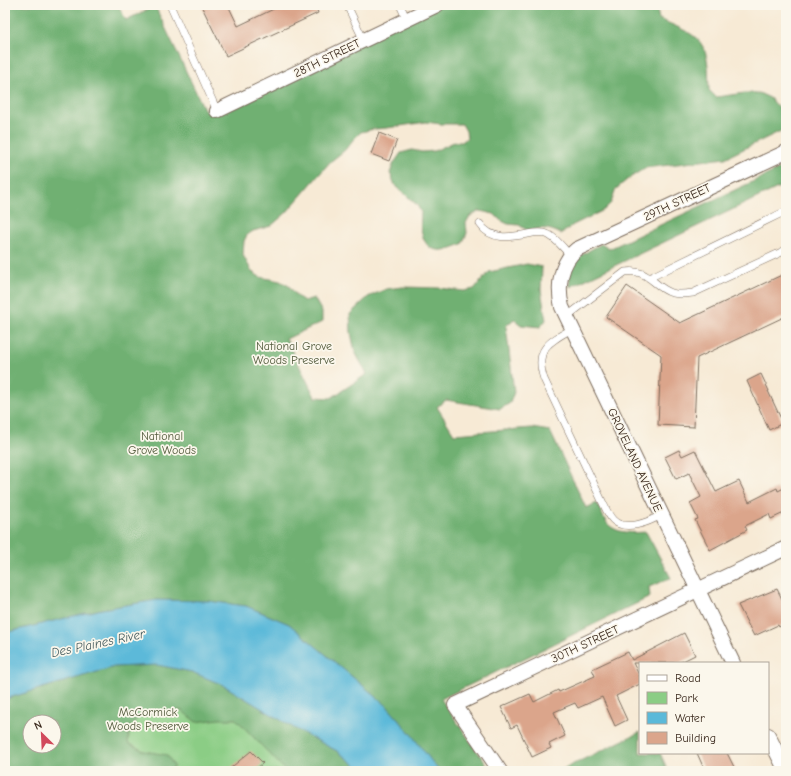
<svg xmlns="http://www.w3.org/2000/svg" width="791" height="776" font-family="'Comic Neue',sans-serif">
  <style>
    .green { fill: #8bcd85; stroke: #637c52; fill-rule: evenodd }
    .forest { fill: #70b072; stroke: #566d48; fill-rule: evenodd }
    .water { fill: #5bb9d9; stroke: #4b727c }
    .building { fill: #dba58b }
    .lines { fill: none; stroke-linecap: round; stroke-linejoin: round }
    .lane-casing { stroke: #7d6d5e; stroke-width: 8 }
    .street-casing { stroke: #7d6d5e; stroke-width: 16 }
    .lane { stroke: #fff; stroke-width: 7 }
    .street { stroke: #fff; stroke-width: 14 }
    .labels { text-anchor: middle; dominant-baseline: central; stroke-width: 3.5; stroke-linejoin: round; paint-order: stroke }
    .street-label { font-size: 12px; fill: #3b2a1e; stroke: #fbf7ec }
    .park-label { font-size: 12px; fill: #535b3d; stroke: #fbf7ec }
    .water-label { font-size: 13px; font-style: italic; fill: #465c5f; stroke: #fbf7ec }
  </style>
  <rect width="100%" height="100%" fill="#fbf7ec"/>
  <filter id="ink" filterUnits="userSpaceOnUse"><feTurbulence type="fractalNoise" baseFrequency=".025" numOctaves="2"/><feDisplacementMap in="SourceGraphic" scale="8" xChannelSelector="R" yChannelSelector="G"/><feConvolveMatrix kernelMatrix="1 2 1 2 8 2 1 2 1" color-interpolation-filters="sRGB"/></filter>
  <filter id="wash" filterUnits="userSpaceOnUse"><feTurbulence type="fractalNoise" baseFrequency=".012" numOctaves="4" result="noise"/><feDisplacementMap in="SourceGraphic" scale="16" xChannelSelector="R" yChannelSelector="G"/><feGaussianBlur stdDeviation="0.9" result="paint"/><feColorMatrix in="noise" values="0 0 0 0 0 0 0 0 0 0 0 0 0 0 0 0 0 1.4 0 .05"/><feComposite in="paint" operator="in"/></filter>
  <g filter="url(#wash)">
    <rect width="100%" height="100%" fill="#f7ead5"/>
    <path class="green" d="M114 667 363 771H5V699ZM30 722H54V746H30Z"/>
    <path class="forest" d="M5 5H118L126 20 155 6 205 111 427 5H661L657 10 659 19C670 24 693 32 700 42 710 55 708 75 709 90L716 97 745 93H759L770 98 780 109 785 129 725 158 645 168 628 179 616 189 611 203 604 210 573 225 561 234C550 228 540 227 528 231L519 225 508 224 500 220 494 214 480 211 470 216 466 223 467 233 462 244C454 247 446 251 437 250 420 247 420 225 421 212L417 205 395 185 390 173 394 163 401 153 412 150 422 152 434 151 454 142H462L467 138 466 131 462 124H441L426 122 387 128 374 129 361 132 352 141 345 150 330 162 286 213 271 226 253 231 247 235 244 241 243 255 252 272 260 277 280 281 289 286 297 296 304 301 314 298 322 312V322L286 339 315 397 331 398 367 374 355 352 351 333 350 314 368 297 386 289 403 287 439 288 464 291 474 289 489 272 527 264 542 267 541 290 546 320 540 327 521 325 514 319 506 326 514 392 510 403 500 409 446 400 437 407 454 434 532 428 550 431 586 508 597 503C600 509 603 518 607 523 616 534 633 533 646 532L671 578 649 587 650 597 441 699 491 771H439L411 734 386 705 289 624 246 606 208 601 157 600 102 609 5 633Z
      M786 166V184L570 287C570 282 569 278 570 274 571 258 589 251 601 244L609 249Z
      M157 665 192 672 223 685 294 728 337 751 363 771H286L236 719H219L196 722 181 710 141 715 130 726 128 743 144 751 167 755 174 766 171 771H5V699L114 667ZM30 722H54V746H30Z
      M640 732V753H660L668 771H559Z"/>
    <path class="water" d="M157 600 208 601 246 606 289 624 386 705 411 734 439 771H363L337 751 294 728 223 685 192 672 157 665 114 667 5 699V633L102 609Z"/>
    <g id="blocks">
      <path class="building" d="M201 5H228L238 26 282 5H315L318 13 226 56Z
        M379 133 397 140 389 161 371 154Z
        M786 273V316L697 358 694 427 658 425 661 355 606 317 627 286 680 323Z
        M761 374 769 391H768L783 423 769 430 747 381Z
        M679 450 682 456 695 450 716 492 739 481 749 502 777 488 778 491 786 487V512L771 519 769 514 745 526 747 530 710 550 695 520 698 519 690 503 701 497 689 473 676 479 665 457Z
        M777 589 786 607V623L779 627 778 625 754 636 738 605Z
        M684 633 695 655 679 663H633L640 677V684L616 696 627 720 615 726 602 697 578 708 575 703 554 712 565 736 549 744 551 748 532 757 517 725 511 728 501 707 530 694 534 702 558 690 559 692 595 676 592 669 628 652 632 660Z
        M251 751 263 763 254 771H227Z
        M697 753H727L736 771H705Z"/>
    </g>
  </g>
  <g filter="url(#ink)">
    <use href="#blocks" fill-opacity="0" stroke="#7d6d5e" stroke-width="1"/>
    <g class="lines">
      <g class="lane-casing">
        <path id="lane" d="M170 5 217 111
          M347 5 364 41
          M400 5 407 20
          M480 224C491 241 511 237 528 234 533 233 539 232 544 233 554 235 563 248 570 255
          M649 278 786 211
          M566 317 625 272C649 268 653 287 672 293 679 295 686 294 693 293L786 250
          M572 329C548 342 534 350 544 379L602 501C605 507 608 515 613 520 625 532 649 522 661 515"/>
      </g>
      <g class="street-casing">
        <path id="street" d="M217 111 437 5
          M733 663 562 307C557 287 560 263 577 249L786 152
          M768 735 786 771
          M500 771 455 705 786 548"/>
      </g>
      <use href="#lane" class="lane"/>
      <use href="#street" class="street"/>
    </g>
  </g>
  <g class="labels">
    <g class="street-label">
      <text transform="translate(327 58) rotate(-26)">28TH STREET</text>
      <text transform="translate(677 202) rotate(-25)">29TH STREET</text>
      <text transform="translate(635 460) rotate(65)">GROVELAND AVENUE</text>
      <text transform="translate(585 644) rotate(-25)">30TH STREET</text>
    </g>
    <g class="park-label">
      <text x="294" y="346">National Grove<tspan x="294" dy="14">Woods Preserve</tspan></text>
      <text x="162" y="436">National<tspan x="162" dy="14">Grove Woods</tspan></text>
      <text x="148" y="712">McCormick<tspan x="148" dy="14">Woods Preserve</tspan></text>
    </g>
    <g class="water-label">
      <text transform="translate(98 643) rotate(-12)">Des Plaines River</text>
    </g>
  </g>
  <rect width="791" height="776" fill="none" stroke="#fbf7ec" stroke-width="20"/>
  <rect x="639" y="662" width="130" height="92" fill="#fbf7ec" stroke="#aea59a"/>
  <rect x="647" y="675" width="20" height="6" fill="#ffffff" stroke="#aea59a"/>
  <text x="675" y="682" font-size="12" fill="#3b2a1e">Road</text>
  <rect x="647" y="692" width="20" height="12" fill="#8bcd85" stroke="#aea59a"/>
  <text x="675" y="702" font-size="12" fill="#3b2a1e">Park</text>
  <rect x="647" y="712" width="20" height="12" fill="#5bb9d9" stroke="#aea59a"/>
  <text x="675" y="722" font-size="12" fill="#3b2a1e">Water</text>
  <rect x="647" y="732" width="20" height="12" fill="#dba58b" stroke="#aea59a"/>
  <text x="675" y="742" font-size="12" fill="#3b2a1e">Building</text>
  <g transform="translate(42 734) rotate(336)"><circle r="19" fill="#fbf7ec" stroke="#aea59a"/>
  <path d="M0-3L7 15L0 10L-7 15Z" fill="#d1495b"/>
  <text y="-6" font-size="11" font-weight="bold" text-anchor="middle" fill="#3b2a1e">N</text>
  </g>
</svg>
